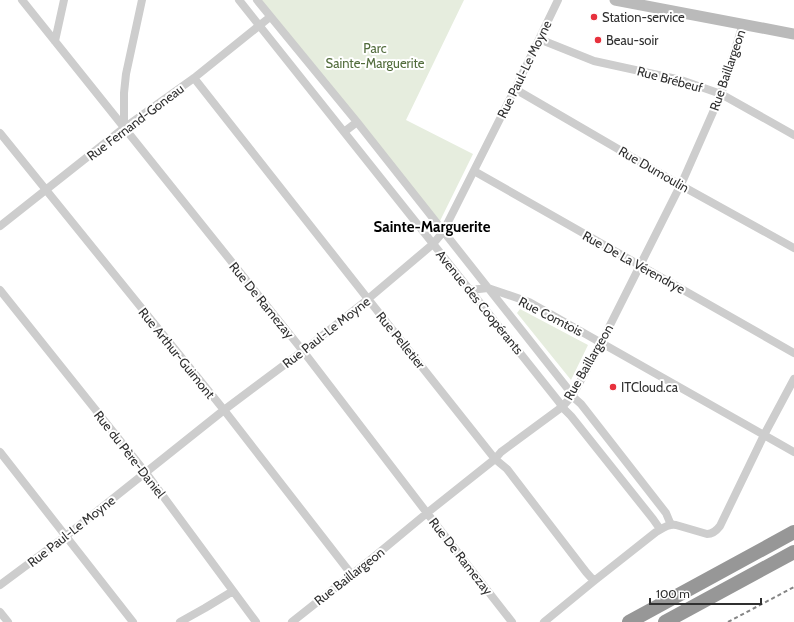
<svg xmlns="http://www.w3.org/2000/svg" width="794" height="622" font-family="Cabin,sans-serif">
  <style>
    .green { fill: #e6edde }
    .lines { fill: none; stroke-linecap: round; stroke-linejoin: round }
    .street { stroke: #cdcdcd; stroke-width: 8 }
    .secondary { stroke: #bababa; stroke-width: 11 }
    .highway { stroke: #979797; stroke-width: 14 }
    .rail { stroke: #858585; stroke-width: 2; stroke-dasharray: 4 3; stroke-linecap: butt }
    .poi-dot { fill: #e7313d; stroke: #fff; stroke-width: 1.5 }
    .labels { text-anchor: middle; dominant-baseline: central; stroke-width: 4; stroke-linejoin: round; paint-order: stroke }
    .poi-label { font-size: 13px; fill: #303030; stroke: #fff; text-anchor: start }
    .park-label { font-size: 13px; fill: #526c3c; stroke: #fff }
    .street-label { font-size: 13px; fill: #303030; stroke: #fff }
    .quarter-label { font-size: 15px; font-weight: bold; fill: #000; stroke: #fff }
  </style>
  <rect width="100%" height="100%" fill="#fff"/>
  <path class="green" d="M261 0H464L406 120 473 154 438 225Z
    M520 309 588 345 571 380 517 313Z"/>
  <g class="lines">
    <path class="street" d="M22 0 303 351 427 513 512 622
      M239 0 559 402 562 407 571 416 653 519 660 529
      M257 0 357 122 568 389 572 396 581 404 666 513 671 525
      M539 39 594 61 681 80 721 94 794 135
      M55 41 64 0
      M194 78 368 299 495 459 507 469 586 572 594 581
      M515 89 673 181 794 248
      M124 128V93L126 74 142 0
      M344 132 357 122
      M0 133 224 410 352 575
      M474 171 794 353
      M0 226 124 128 194 78 270 17
      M0 290 146 473 256 622
      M470 290 488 288 529 302 794 452
      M0 452 133 622
      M0 585 66 536 224 410 303 351 368 299 433 244 443 232 515 89 558 0
      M0 612 8 622
      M180 622 205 608 233 591
      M292 622 369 561 427 513 495 459 501 452 562 407 572 396 597 351 684 178 721 94 743 24
      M544 622 594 581 656 532C663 528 668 524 676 525L707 534C713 534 717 530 720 526L764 435 794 379"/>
    <path class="secondary" d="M615 0 794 34"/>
    <path class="highway" d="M629 622 794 532
      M665 622 794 552"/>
    <path class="rail" d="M728 622 794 587"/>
  </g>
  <g class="poi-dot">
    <circle cx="594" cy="17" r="4"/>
    <circle cx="598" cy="40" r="4"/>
    <circle cx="613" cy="387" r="4"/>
  </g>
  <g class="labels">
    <g class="poi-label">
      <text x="602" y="17">Station-service</text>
      <text x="606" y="40">Beau-soir</text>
      <text x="621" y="387">ITCloud.ca</text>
    </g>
    <g class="park-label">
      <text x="375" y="48">Parc<tspan x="375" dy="15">Sainte-Marguerite</tspan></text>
    </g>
    <g class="street-label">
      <text transform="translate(524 69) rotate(-64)">Rue Paul-Le Moyne</text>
      <text transform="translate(727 70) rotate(-71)">Rue Baillargeon</text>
      <text transform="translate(670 79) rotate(15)">Rue Brébeuf</text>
      <text transform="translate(135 122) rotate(-37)">Rue Fernand-Goneau</text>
      <text transform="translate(654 169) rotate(30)">Rue Dumoulin</text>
      <text transform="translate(634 262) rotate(29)">Rue De La Vérendrye</text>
      <text transform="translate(262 300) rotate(51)">Rue De Ramezay</text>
      <text transform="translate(480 302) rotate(51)">Avenue des Coopérants</text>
      <text transform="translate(551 316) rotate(27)">Rue Comtois</text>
      <text transform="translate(326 332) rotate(-38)">Rue Paul-Le Moyne</text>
      <text transform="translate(401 340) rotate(51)">Rue Pelletier</text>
      <text transform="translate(177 353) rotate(51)">Rue Arthur-Guimont</text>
      <text transform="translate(588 362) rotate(-60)">Rue Baillargeon</text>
      <text transform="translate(130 454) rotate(52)">Rue du Père-Daniel</text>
      <text transform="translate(71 531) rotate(-38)">Rue Paul-Le Moyne</text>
      <text transform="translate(461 556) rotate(52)">Rue De Ramezay</text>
      <text transform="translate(349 576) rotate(-38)">Rue Baillargeon</text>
    </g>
    <g class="quarter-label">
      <text x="432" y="227">Sainte-Marguerite</text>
    </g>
  </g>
  <path d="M650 598v6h111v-6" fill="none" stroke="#303030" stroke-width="2"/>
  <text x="656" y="598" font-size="12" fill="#303030" stroke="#ffffff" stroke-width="3" paint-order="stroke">100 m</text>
</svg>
